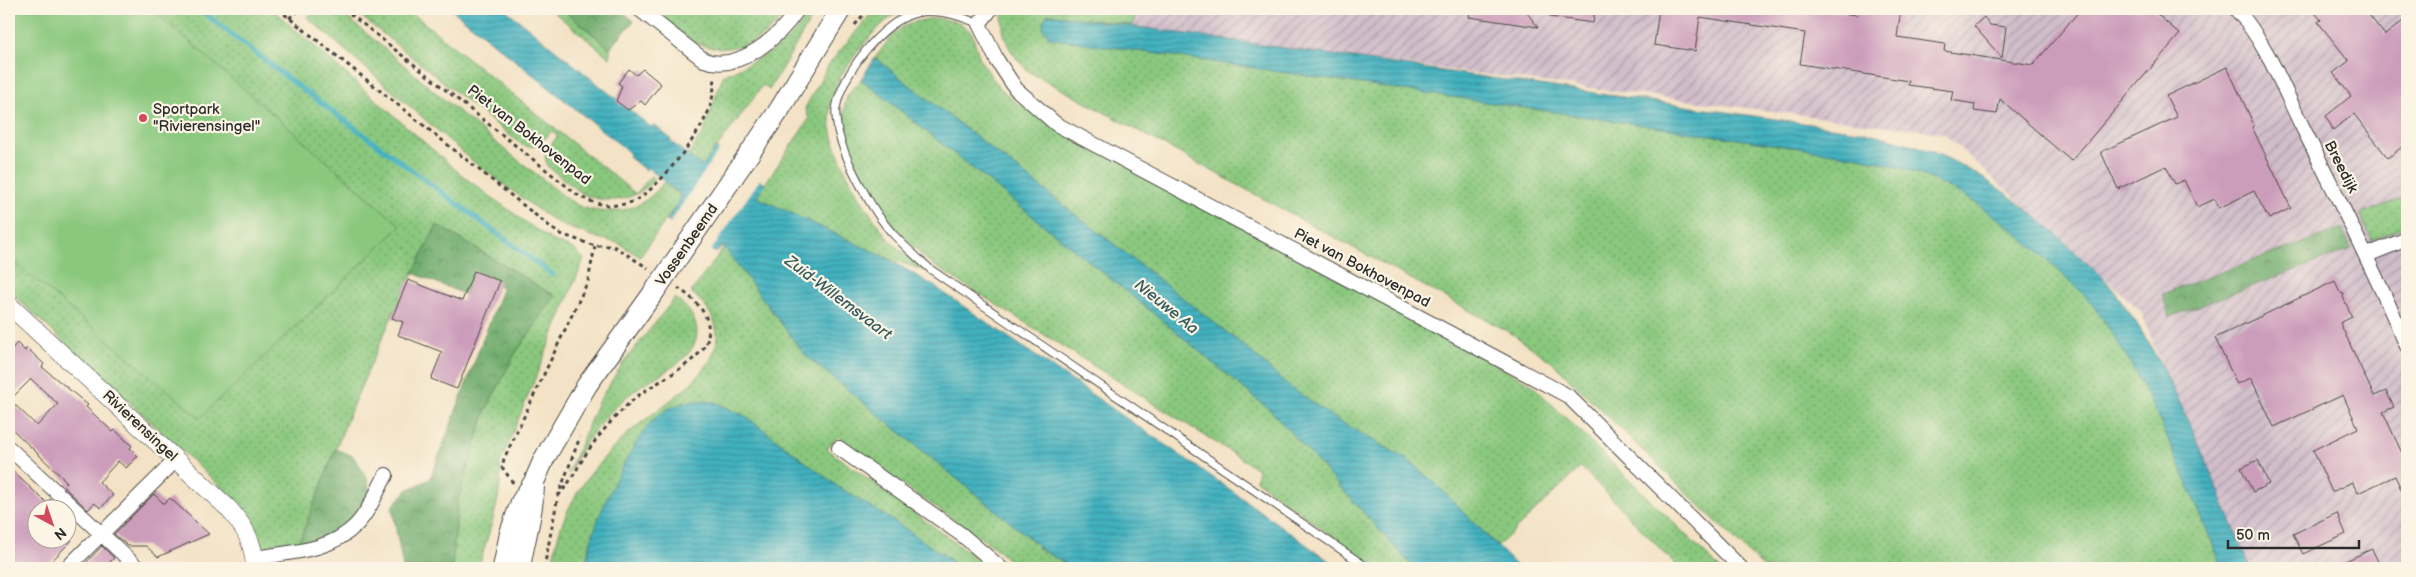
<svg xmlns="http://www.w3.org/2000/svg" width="2416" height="577" font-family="'Balsamiq Sans',sans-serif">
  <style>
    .industrial { fill: url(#industrial-furrows) }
    .green { fill: url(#green-dots); stroke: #5a7a54 }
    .forest { fill: url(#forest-crowns); stroke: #4d6c4c }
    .pitch { fill: #8ac87e; stroke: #5a7a54 }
    .water { fill: url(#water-rules); stroke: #366e75 }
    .pier { fill: #f3e2c5 }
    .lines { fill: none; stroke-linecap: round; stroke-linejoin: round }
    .stream { stroke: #42b1bf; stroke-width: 5 }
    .building { fill: #cc9dbb; fill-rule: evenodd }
    .service-casing { stroke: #494642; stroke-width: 9 }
    .minor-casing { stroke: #494642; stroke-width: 16 }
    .tertiary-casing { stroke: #494642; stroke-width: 19 }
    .secondary-casing { stroke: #494642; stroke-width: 22 }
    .path { stroke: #494642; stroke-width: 3; stroke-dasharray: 4 4; stroke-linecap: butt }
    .service { stroke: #fff; stroke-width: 7 }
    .minor { stroke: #fff; stroke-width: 14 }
    .tertiary { stroke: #fff; stroke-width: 18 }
    .secondary { stroke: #fff; stroke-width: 20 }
    .secondary-bridge-casing { stroke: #494642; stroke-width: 22; stroke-linecap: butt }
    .secondary-bridge { stroke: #fff; stroke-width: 20 }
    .poi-dot { fill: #d1495b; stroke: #fcf5e5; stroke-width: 2 }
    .labels { text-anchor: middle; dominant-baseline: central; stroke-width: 4.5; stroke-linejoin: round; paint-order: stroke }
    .poi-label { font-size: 15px; fill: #2b2b2b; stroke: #fcf5e5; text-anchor: start }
    .street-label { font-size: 15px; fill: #2b2b2b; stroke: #fcf5e5 }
    .water-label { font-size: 16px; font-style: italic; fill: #335a5f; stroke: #fcf5e5 }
  </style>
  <defs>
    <pattern id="industrial-furrows" width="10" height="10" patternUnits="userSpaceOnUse" patternTransform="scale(1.25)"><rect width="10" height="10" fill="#d1bdca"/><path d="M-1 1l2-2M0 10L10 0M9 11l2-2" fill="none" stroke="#aa9aa4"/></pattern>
    <pattern id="green-dots" width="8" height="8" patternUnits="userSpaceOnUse" patternTransform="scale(1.25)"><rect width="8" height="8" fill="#8ac87e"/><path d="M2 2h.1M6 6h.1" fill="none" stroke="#71a367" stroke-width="1.8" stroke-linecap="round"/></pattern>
    <pattern id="forest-crowns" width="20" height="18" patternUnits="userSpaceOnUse" patternTransform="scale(1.25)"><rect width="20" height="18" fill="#6fac6d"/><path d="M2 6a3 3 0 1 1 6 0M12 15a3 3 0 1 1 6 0" fill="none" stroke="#5b8c5a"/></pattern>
    <pattern id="water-rules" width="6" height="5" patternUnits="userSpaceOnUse" patternTransform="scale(1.25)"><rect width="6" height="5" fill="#42b1bf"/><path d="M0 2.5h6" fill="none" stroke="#37909b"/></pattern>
  </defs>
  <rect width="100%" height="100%" fill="#fcf5e5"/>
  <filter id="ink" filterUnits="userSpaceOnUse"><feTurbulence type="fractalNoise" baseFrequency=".02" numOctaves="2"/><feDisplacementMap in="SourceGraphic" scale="10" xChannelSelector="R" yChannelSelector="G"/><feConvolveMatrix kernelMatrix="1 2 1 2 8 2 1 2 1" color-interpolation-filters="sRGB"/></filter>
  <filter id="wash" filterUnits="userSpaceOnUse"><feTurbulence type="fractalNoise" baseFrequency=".0096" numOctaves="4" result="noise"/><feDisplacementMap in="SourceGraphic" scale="20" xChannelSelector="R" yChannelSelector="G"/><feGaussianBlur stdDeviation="1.12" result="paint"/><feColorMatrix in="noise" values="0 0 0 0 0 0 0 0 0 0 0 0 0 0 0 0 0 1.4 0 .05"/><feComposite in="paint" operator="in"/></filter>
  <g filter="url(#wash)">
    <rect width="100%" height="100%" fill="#f3e2c5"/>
    <path class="industrial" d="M1017 9H2407V568H2239L2141 311 1943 133 1034 17Z"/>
    <path class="green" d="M9 9H272L464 177 528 224 553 241 574 249 584 259 500 464C503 501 487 533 479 568H452L458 499 486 410 515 354 555 296 437 225 393 314 353 405 297 547 263 554 254 529 235 500 9 291Z
      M317 9H332L343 14C409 68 472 126 540 177 551 185 571 204 584 208 616 217 644 209 664 182L682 197 640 257 618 243 598 238 561 225 538 210 475 163 307 17Z
      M352 9H407L636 194 651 176 655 179C637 200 610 206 584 194 571 187 559 175 547 166L545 154 558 135 552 131C542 141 537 150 522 145Z
      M550 9H562L610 48V58Z
      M652 9H742L750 15 764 11 770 15 775 9H787C768 45 720 61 685 36 673 28 663 18 652 9Z
      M811 9H817L769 90 763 85 703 167 688 156 703 133 723 76C761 57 789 49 811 9Z
      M875 9H907C886 16 870 36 857 53 844 70 831 89 830 111 828 151 863 206 887 237 897 249 912 259 923 270L887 258 756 197 809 119 805 108 829 64Z
      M1004 9H1137L1133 25 1049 14 1044 20 1043 28 1051 38 1860 157C1880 163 1902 167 1922 175 1976 197 2018 232 2060 272 2070 282 2083 292 2092 304 2151 383 2184 479 2223 568H1764L1553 363 1514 335 1028 71C1008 50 1002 40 1002 11Z
      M937 18 959 22 972 33 980 60 999 87 1015 102 1531 384 1720 568H1679L1581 467 1498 546 1436 484 1408 460 1339 421 1290 387 1243 345 875 58C896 30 900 22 937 18Z
      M861 79 1147 308 1271 411 1414 568H1375L1256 480 1258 469 930 263C919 252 907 242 897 230 873 199 832 138 847 97 849 91 857 85 861 79Z
      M2407 197V226L2372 240 2360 214Z
      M724 247 805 355 1038 545 1037 548 1073 568H1017L994 547 858 454 838 436 827 449 990 568H955L952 561 887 517 837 486 747 417 715 402 703 401 677 405 654 419 590 543 586 561 588 568H552C558 514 582 479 620 441 659 401 766 356 691 292Z
      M675 298C692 310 705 330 691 350 679 368 652 377 635 390 605 413 584 441 568 474L597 404 623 363Z"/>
    <path class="forest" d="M562 9H619L634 21 610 48Z
      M437 225 555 296 515 354 486 410 458 499 452 568H403L392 507 407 490 430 479 503 287 478 277 469 296 413 273Z
      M2342 228 2351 249 2170 317 2162 294Z
      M336 449 353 456 366 476 372 499 343 532 297 547Z"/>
    <path class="pitch" d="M9 9H152L401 226 200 418 9 257Z"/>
    <path class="water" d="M451 9H505L651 127 654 125 671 139 670 141 703 167 715 148 765 184 757 197 887 258 934 286 1228 488 1339 568H1073L1037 547 1038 545 805 355 724 247 722 246 716 253 667 220 682 196 648 168 645 170 628 156 630 154 624 148Z
      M1048 14 1865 132C1887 138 1910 143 1931 151 1988 175 2034 212 2078 255 2089 265 2102 275 2111 287 2172 364 2211 477 2251 568H2223C2184 479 2151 383 2092 304 2083 292 2070 282 2060 272 2018 232 1976 197 1922 175 1902 167 1880 162 1860 157L1050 38 1043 28 1044 20Z
      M875 58 1243 345 1290 387 1339 421 1408 460 1436 484 1519 568H1414L1271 411 1147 308 861 79Z
      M692 401 715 402 747 417 837 486 897 523 952 561 955 568H588C582 539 632 440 654 419 665 409 678 404 692 401Z"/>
    <path class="pier" d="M720 149 761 178 710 252 669 224Z"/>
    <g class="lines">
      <path class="stream" d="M199 9 289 79 553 275"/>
    </g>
    <g id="blocks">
      <path class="building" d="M1470 9H1524L1538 27 1469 17Z
        M1550 9H1595L1593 23 1550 17Z
        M1659 9H1810L1857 15 1858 9H1901L1897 37 1945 44 1944 51 2033 65 2081 9H2151L2180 34 2071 161 2000 99 1997 114 1974 111 1975 104 1951 100 1953 91 1908 85 1909 81 1800 64 1805 33 1700 17 1695 51 1654 45Z
        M2312 9H2364L2385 35 2407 18V143L2388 158 2354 114 2333 130 2326 116 2351 96 2333 73 2349 61 2318 22 2321 20Z
        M1984 17 1990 25 2006 27 2002 58 1974 26Z
        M2227 67 2254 125 2252 127 2291 208 2269 219 2254 191 2219 208 2215 199 2197 207 2184 180 2175 184 2166 166 2118 189 2101 152 2177 117 2166 96Z
        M629 69 636 75 643 69 661 84 645 105 641 101 628 110 616 101 622 86 618 83Z
        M474 271 500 281 457 389 431 379 442 352 398 335 403 322 392 318 408 280 462 301Z
        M2335 281 2340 292 2344 293 2343 297 2352 317 2340 323 2374 396 2386 391 2394 407 2383 412 2407 464V502L2395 476 2358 493 2352 482 2332 492 2313 450 2358 428 2343 395 2274 427 2251 378 2237 384 2215 338Z
        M17 343 25 351 27 348 44 364 42 367 88 405 86 407 113 432 115 430 132 446 130 448 138 456 126 468 118 461 99 482 113 495 101 508 94 503 88 510 63 486 67 482 9 426V352ZM31 379 58 404 37 426 10 400Z
        M2258 460 2269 484 2253 492 2241 468Z
        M9 468 47 503 50 499 62 510H38V540H72L45 568H9Z
        M154 494 164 504 170 498 209 534 158 557 146 546H128L114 534Z
        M2337 513 2346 534 2303 554 2293 534Z
        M102 546 114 558 104 568H81Z
        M2372 549 2381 568H2330Z"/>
    </g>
  </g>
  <g filter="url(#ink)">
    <use href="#blocks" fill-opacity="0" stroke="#494642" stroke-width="1"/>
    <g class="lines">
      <g class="service-casing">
        <path id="service" d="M979 24C961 16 937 8 916 13 882 21 841 75 836 109 835 115 837 125 838 131 845 161 873 213 894 235 905 247 918 258 930 269L1368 568"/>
      </g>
      <g class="minor-casing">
        <path id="minor" d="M639 9 704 60C739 73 779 37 798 9
          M991 9 979 24 997 60 1016 89 1056 124 1568 396 1741 568
          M2236 9C2265 41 2282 85 2301 124 2338 197 2374 271 2407 346
          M2367 255 2407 239
          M9 448 138 568
          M839 448 962 535 1001 568
          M255 558C289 552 330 552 356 525 369 512 377 491 386 475
          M67 568 176 460"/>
      </g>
      <g class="tertiary-casing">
        <path id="tertiary" d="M9 305 228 508C245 527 254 543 255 568"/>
      </g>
      <g class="secondary-casing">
        <path id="secondary" d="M778 112 841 9
          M503 568 510 533 521 502 534 482 544 459 587 385 654 292
          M520 568C524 540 534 512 534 484"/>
      </g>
      <path class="path" d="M278 9 558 233 595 246H613L648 268
        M344 9 579 196C597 205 614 209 634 201 657 191 702 132 710 107 713 98 714 88 715 77
        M289 18 301 9
        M855 25 868 9
        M513 483 502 467 504 459 588 281 595 246
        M558 496C572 481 578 465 590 448 602 431 617 414 633 400 652 383 700 363 707 341 714 317 696 300 678 288
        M544 568 558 496 580 437"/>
      <use href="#service" class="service"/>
      <use href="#minor" class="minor"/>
      <use href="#tertiary" class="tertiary"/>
      <use href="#secondary" class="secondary"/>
      <g class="secondary-bridge-casing">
        <path id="secondary-bridge" d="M654 292 778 112"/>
      </g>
      <use href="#secondary-bridge" class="secondary-bridge"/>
    </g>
  </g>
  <circle class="poi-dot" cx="143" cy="118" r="5"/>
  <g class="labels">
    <g class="poi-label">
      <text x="153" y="109">Sportpark<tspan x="153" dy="17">"Rivierensingel"</tspan></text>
    </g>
    <g class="street-label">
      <text transform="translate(529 135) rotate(38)">Piet van Bokhovenpad</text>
      <text transform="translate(2341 167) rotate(63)">Breedijk</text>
      <text transform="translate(687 245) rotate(-55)">Vossenbeemd</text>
      <text transform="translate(1362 268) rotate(28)">Piet van Bokhovenpad</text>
      <text transform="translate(140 426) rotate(43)">Rivierensingel</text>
    </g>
    <g class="water-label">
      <text transform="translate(838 298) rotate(37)">Zuid-Willemsvaart</text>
      <text transform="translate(1166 307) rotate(39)">Nieuwe Aa</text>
    </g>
  </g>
  <rect width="2416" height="577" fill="none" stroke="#fcf5e5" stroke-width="30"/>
  <g transform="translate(52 524) rotate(140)"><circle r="24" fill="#fcf5e5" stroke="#a8a49b"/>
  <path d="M0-4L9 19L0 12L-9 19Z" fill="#d1495b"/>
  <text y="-8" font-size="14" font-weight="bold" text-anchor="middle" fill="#2b2b2b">N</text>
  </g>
  <path d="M2228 540v8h131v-8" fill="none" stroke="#2b2b2b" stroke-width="2.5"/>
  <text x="2236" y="540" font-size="15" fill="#2b2b2b" stroke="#fcf5e5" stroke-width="4" paint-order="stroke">50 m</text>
</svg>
